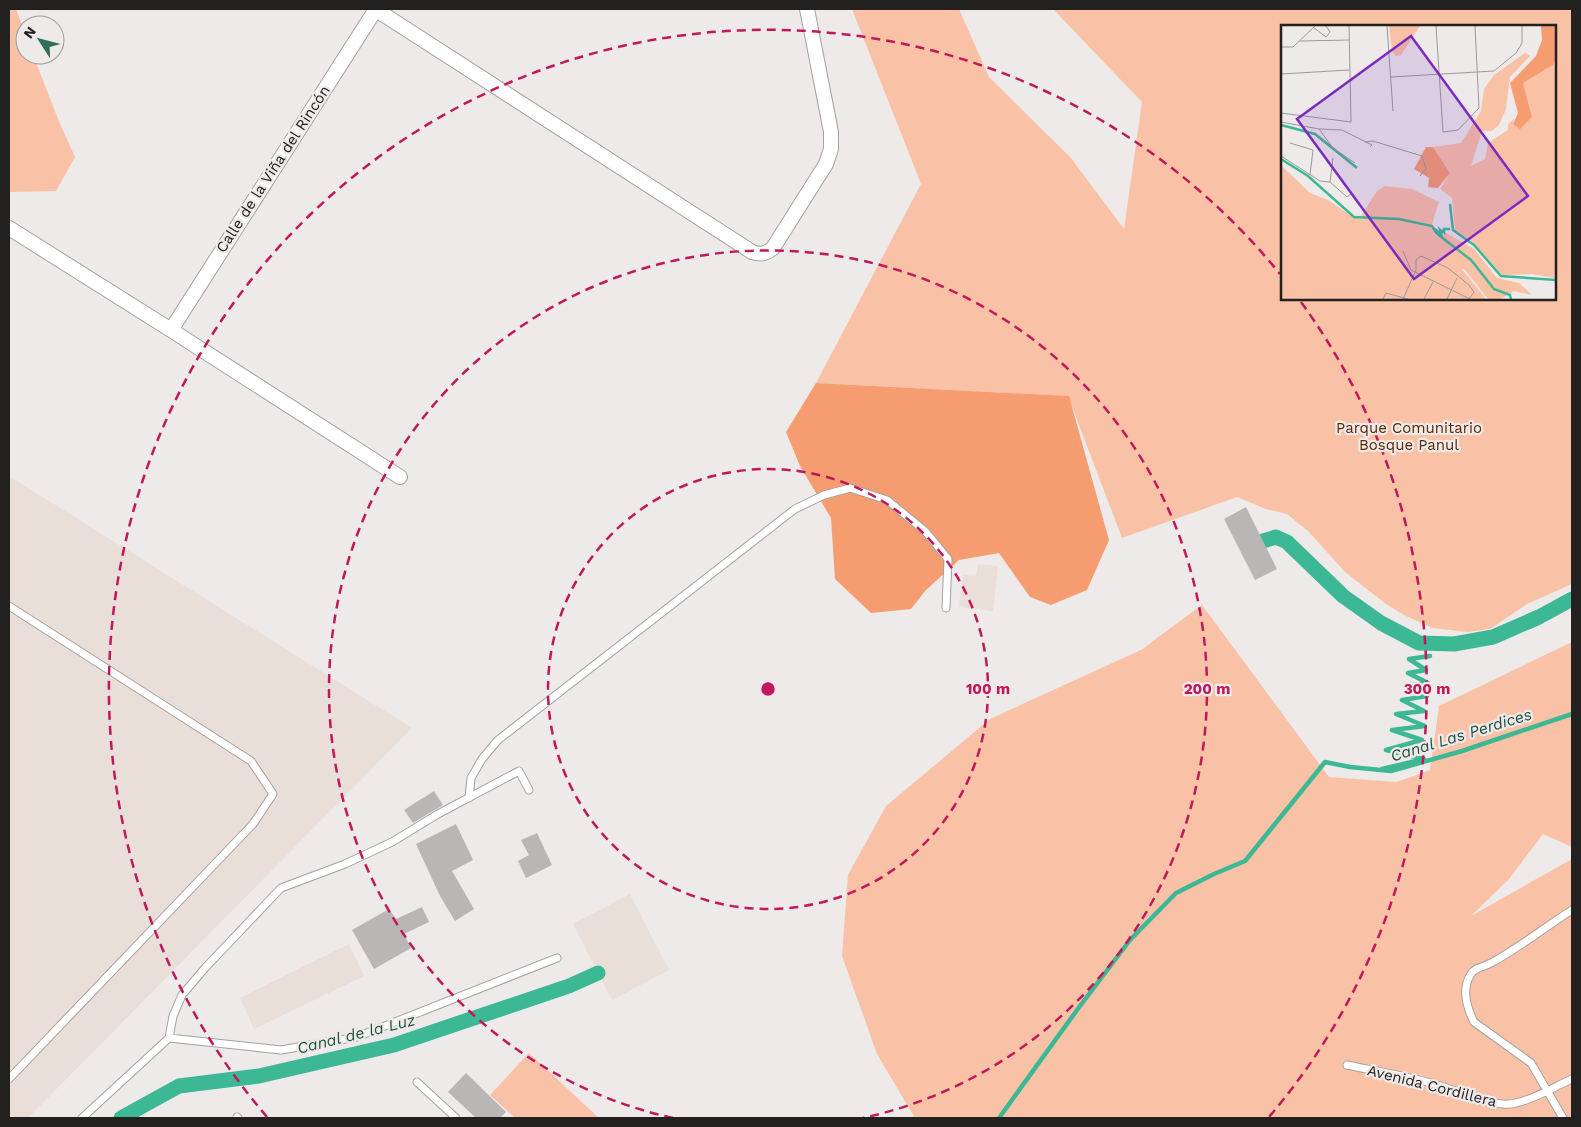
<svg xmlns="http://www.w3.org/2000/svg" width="1581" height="1127" font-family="'Work Sans',sans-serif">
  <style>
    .built { fill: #e9ded8 }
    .green { fill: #f9c1a5; fill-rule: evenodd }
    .forest { fill: #f59d71 }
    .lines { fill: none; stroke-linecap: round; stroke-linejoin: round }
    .stream { stroke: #3db895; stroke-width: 4.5 }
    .canal { stroke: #3db895; stroke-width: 15 }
    .building { fill: #b9b6b5 }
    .lane-casing { stroke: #a4a1a0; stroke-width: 9 }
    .street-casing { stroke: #a4a1a0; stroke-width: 16 }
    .lane { stroke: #fff; stroke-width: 7 }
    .street { stroke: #fff; stroke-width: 14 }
    .ring { fill: none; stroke: #c2185b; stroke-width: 2.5; stroke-dasharray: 9 6 }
    .labels { text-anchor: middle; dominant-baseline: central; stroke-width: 4.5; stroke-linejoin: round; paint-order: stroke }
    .street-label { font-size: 15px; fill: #222120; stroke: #eeeae9 }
    .park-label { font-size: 15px; fill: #5c2603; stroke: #eeeae9 }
    .water-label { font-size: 16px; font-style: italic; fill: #1f5141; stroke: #eeeae9 }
    .inset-river { fill: none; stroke: #3db895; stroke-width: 2.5 }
    .inset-road { fill: none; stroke: #9c9a99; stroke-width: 1 }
    .view { fill: #7b2cbf; fill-opacity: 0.15; stroke: #7b2cbf; stroke-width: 2.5 }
    .inset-edge { fill: none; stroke: #222120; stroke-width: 2.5 }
    .centre { fill: #c2185b; stroke: #eeeae9; stroke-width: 2.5 }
    .ring-label { font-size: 15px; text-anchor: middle; font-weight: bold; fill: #c2185b; stroke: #eeeae9; stroke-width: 4.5; stroke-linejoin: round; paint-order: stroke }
  </style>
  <rect width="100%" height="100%" fill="#eeeae9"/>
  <path class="built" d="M9 476 412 728 28 1118H9Z
    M978 564 998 566 993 611 959 607 963 575 976 576Z
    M630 894 669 970 612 1000 573 924Z
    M349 944 364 976 254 1029 240 998Z"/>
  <path class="green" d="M9 9H16L25 33V55H33L60 124 75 157 56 191 9 192Z
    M852 9H959L989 77 1071 158 1124 229 1142 102 1053 9H1572V584L1527 604 1490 629 1468 632 1433 628 1404 615 1386 604 1345 572 1309 532 1287 514 1266 509 1237 497 1122 538 1068 396 816 383 921 184ZM1282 26H1555V299H1282Z
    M1202 605 1329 777 1397 782 1430 770 1439 706 1572 642V847L1543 834 1509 879 1471 916 1572 859V1118H915L877 1054 842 956 848 875 886 806 990 719 1143 649 1157 638Z
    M529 1053 599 1118H515L490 1095Z"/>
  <path class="forest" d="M816 383 1069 396 1109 540 1087 590 1051 605 1030 597 999 553 959 560 926 590 911 609 871 613 835 579 831 518 800 466 786 432Z"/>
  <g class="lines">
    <path class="stream" d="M1382 769 1424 759 1386 750 1422 740 1392 730 1425 726 1396 714 1424 711 1402 700 1427 696 1405 686 1428 683 1408 673 1426 670 1409 659 1430 656
      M999 1118 1077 1010 1130 940 1176 893 1214 874 1245 861 1325 762 1350 767 1391 771 1462 751 1572 714"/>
    <path class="canal" d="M1263 541 1276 537 1287 542 1343 596 1381 623 1419 643 1454 644 1493 637 1539 617 1572 599
      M121 1118 179 1086 259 1076 394 1045 569 986 598 973"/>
  </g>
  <path class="building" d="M1246 507 1277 569 1255 580 1224 519Z
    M434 791 443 805 413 823 404 810Z
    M456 824 473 860 452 871 474 909 455 921 440 896 416 844Z
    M537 833 552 865 526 878 518 861 529 855 521 840Z
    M422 907 429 922 404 934 411 948 374 969 352 930 389 909 396 919Z
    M466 1073 506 1112 500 1118H476L448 1092Z"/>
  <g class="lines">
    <g class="lane-casing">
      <path id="lane" d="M9 606 251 761 273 794 253 824 9 1079
        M469 798 471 778 482 759 498 740 795 509 824 495 850 488 887 500 925 531 948 559 946 608
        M169 1038 281 1050 357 1037 557 958
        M1347 1065C1376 1071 1406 1076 1434 1084 1457 1090 1492 1109 1516 1103 1535 1099 1554 1087 1572 1079
        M417 1082 456 1118
        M237 1117 238 1118
        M82 1118 169 1038 173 1016 182 995 205 968 281 888 345 864 392 842 438 814 519 771 529 790
        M1563 1118 1531 1063 1474 1022C1467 1008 1461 989 1471 974 1475 967 1484 967 1491 963 1519 948 1545 927 1572 910"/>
    </g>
    <g class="street-casing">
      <path id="street" d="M375 9 752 252C760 255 766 254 773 248L826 164 831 149V132L807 9
        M9 228 171 330 400 477
        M171 330 376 9"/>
    </g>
    <use href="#lane" class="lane"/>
    <use href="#street" class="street"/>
  </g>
  <g class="ring">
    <circle cx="768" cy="689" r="220"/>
    <path d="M673 1118A439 439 0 1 1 863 1118"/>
    <path d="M267 1117A659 659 0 1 1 1280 274M1301 302A659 659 0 0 1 1269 1117"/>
  </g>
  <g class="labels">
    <g class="street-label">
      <text transform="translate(273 169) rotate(-57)">Calle de la Viña del Rincón</text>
      <text transform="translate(1432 1086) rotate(14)">Avenida Cordillera</text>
    </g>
    <g class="park-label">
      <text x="1409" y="428">Parque Comunitario<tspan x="1409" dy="17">Bosque Panul</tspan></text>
    </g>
    <g class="water-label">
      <text transform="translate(1461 735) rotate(-17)">Canal Las Perdices</text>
      <text transform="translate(356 1034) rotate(-14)">Canal de la Luz</text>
    </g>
  </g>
  <g transform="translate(1281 25)">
    <rect width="275" height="275" fill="#eeeae9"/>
    <path d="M108 1H139L120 30 115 31 111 26ZM244 28 249 31 229 52 225 84 218 100 211 106H201L190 141 204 134 207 118 227 105V99L233 94 232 99 251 92 242 58 272 40 275 34V253L250 249 221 250 191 216 174 206 171 173 159 164 169 148 152 122 180 118 200 86 203 64 213 50ZM0 140 29 168 47 175 73 193 80 191 96 166 104 161 131 164 158 177 150 202 154 210 158 212 165 208 181 217 193 224 216 253 238 258 251 270 233 266 219 274H207L184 245 180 243 205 274H0Z" fill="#f9c1a5"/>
    <path d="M260 1H275V34L272 40 242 58 251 92 239 104 232 99 237 88 229 58 255 31 261 15ZM145 122H152L169 148 157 163 147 162 148 153 133 144Z" fill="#f59d71"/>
    <path class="inset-river" d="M0 100 34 109 76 143M0 134 27 151 73 192 118 194 151 201 155 208 190 235 213 264 229 270 230 274M169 179 172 205 193 220 220 251 275 255M158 211 156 206 160 209 159 205 162 208 161 205 163 207V204H169"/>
    <path class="inset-road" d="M106 1 112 86M155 1 162 107 177 105 198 83 194 1M32 2 45 12 49 7 45 1M19 16 68 15M0 22H12L34 1M0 49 68 45M110 52 213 46 235 28 241 18V1M0 88 70 97 68 1M0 97 38 104 61 105 91 120 89 122M38 104 52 123 74 138M84 117 92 116 141 131 145 144 139 151M9 118 32 125 29 150M0 131 39 156 49 157 66 172 71 168M49 157 52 133M122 226 130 245 189 274M102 274 105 268 127 274M122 274 135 245V235L140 231 167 243 188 260 193 267 188 274M143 274 152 257M166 274 176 253"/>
    <path class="view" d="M130 11 247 171 133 254 16 94Z"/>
    <rect width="275" height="275" class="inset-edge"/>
  </g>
  <circle cx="768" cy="689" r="8" class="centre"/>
  <g class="ring-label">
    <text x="988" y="694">100 m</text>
    <text x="1207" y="694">200 m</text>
    <text x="1427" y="694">300 m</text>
  </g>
  <rect width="1581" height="1127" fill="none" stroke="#222120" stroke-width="20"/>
  <g transform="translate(40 40) rotate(306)"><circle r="24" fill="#eeeae9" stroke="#9c9a99"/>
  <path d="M0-4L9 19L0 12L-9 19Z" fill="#316f5c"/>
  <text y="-8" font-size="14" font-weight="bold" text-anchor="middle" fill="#222120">N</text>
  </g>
</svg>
